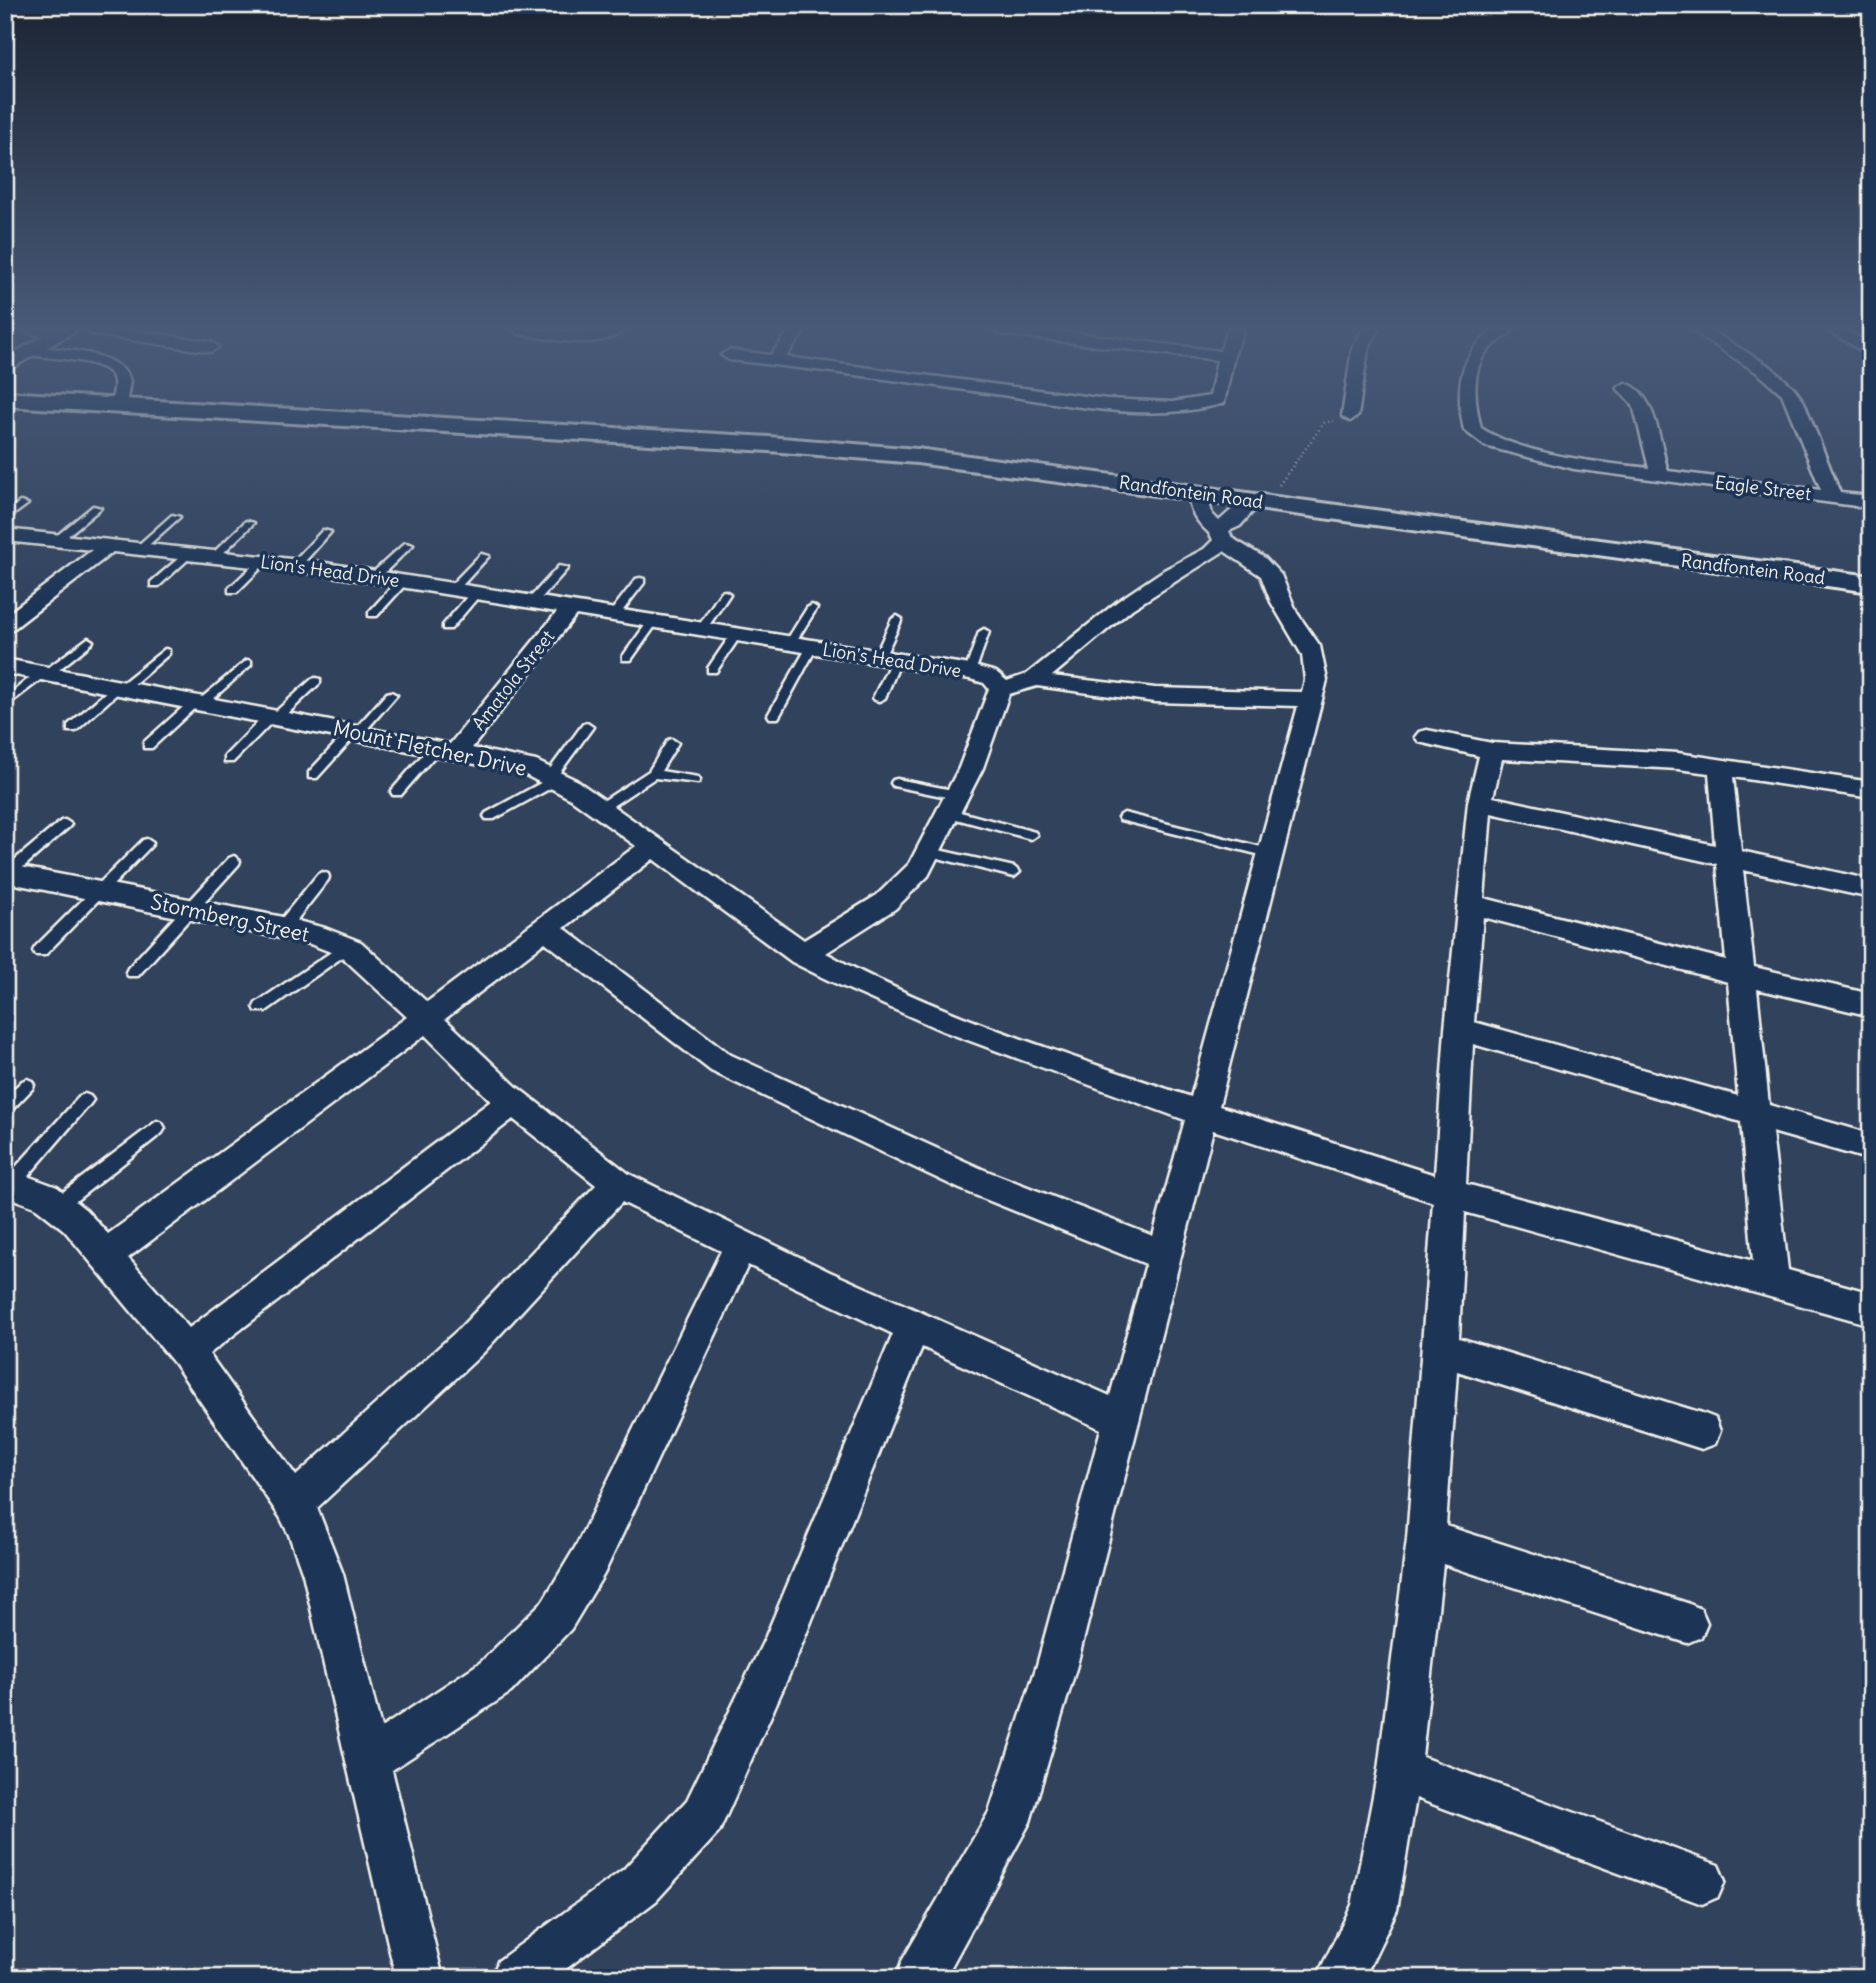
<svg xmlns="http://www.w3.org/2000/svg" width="1876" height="1983" font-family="Delius,sans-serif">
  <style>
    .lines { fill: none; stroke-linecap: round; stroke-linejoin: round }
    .service-casing { stroke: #f4f1e8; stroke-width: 5 }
    .minor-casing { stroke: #f4f1e8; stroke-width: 5 }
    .tertiary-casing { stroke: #f4f1e8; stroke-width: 5 }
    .primary-casing { stroke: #f4f1e8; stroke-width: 6 }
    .path { stroke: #f4f1e8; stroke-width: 2.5; stroke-dasharray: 1 3.5; stroke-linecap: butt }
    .service { fill: #1d3557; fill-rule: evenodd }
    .minor { fill: #1d3557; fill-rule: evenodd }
    .tertiary { fill: #1d3557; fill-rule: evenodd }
    .primary { fill: #1d3557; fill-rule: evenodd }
    .labels { text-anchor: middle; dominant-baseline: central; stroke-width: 7; stroke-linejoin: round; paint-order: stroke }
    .far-street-label { font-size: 18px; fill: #f4f1e8; stroke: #1d3557 }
    .street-label { font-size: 21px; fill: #f4f1e8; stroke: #1d3557 }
  </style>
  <rect width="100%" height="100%" fill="#31425d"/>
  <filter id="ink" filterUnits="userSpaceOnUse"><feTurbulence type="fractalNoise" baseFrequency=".0143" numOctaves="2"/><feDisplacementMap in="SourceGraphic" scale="14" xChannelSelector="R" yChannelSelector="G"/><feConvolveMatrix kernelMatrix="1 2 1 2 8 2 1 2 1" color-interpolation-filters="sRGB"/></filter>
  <g filter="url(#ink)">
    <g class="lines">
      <g class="service-casing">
        <path id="service" d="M20 502 28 504 5 521V513Z
          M93 506 101 508 60 542H54V538Z
          M172 515 180 517 142 551H136V547Z
          M246 521 254 523 217 559H211V555Z
          M323 530 331 532 299 568H291V564Z
          M405 543 413 545 378 579H370V575Z
          M186 552 194 554 159 586H151V582Z
          M481 554 489 556 457 591H449V587Z
          M259 560 267 562 237 592H229V588Z
          M559 566 568 568 536 604H528V600Z
          M403 578 407 579V583L377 616H369V612L399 579Z
          M640 578 644 579V583L617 618H609V614L636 579Z
          M476 590 480 591V595L451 629H443V625L472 591Z
          M725 591 730 594 706 630 705 632H697L696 630 721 592Z
          M812 605 817 608 795 643 790 646 786 645 785 643 807 608Z
          M897 616 902 619 884 658 879 661 875 660 874 658 892 619Z
          M653 619 658 622 631 660H623V656L649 620Z
          M984 629 989 632 975 672 974 674H966L965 672 979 632Z
          M736 632 741 635 716 672H708V668L732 633Z
          M88 638 93 641 92 643 51 676 44 677 5 707V698L38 671 45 670Z
          M812 644 817 647 780 715 778 718H770L768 715 807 647Z
          M165 649 169 650V654L127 690 120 691 76 731H68V725L114 685 121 684Z
          M896 658 901 661 885 698 879 701 875 700 873 698 891 661Z
          M247 660 251 661V665L206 705H198L152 748H144V742L191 700H199Z
          M316 678 320 679V683L281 720H274L233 762H225V756L267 713H274L312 679Z
          M391 692 397 695 395 697 362 735H356L317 778H309V772L349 729H355L387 693Z
          M587 723 593 727 558 775 562 776 564 779 562 782 494 819H486L484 816 486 813 548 779 545 776 547 773 583 724Z
          M672 739 678 743 661 771 698 777 700 780 698 783 655 778 605 811H597L595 808 597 805 649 771 668 740Z
          M436 743 442 747 440 750 401 795H393L391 792 393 789 432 744Z
          M897 779 957 791 963 795 957 799 893 786 891 783 893 780Z
          M949 809 1035 832 1037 835 1031 839 945 816 943 813 945 810Z
          M1124 813 1269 849 1275 853 1269 857 1120 820 1118 817Z
          M65 820 71 824 69 827 12 877 5 878V868L61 821Z
          M147 839 153 843 151 846 45 955H35L33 951 35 947 143 840Z
          M930 848 1014 867 1020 872 1014 877 926 855 924 852 926 849Z
          M234 856 240 861 239 864 138 976H128L126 972 128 968 229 858Z
          M323 872 328 874 329 877 328 880 288 931H278L276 927 278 923 318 874Z
          M346 942 351 943 353 947 351 951 266 1011H256L254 1007 256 1003Z
          M27 1079 32 1081 34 1085 32 1089 10 1112 5 1114V1098L22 1081Z
          M85 1094 90 1096 93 1100 90 1104 17 1189 11 1191 5 1189V1179L80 1096Z
          M157 1121 162 1123 165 1128 162 1133 63 1211 57 1213 51 1211 49 1206 51 1201Z"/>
      </g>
      <g class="minor-casing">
        <path id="minor" d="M24 329H66L71 333C61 341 33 337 24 329Z
          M85 329H124L211 342 219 347 211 352 92 334Z
          M512 329 584 332 624 329C603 352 547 338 519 334Z
          M791 329H806L786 357 1107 399 1172 402 1210 396 1217 360 1000 334 993 329H1040L1220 351 1228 329H1244L1234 356 1224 403C1149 425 1063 403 987 393 901 381 815 369 729 360L721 355 729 350 771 355Z
          M1363 329H1379L1368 349 1358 416 1350 421 1342 416 1352 349Z
          M1496 329H1514C1507 337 1496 342 1488 350 1470 370 1475 404 1481 428 1524 456 1598 462 1649 468L1633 405 1617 388 1625 383C1656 391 1660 445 1668 471L1821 490 1782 394 1759 374 1690 329H1708L1771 367 1794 388 1804 402 1840 493 1871 496V508L1574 469 1485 446 1464 430C1455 389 1458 353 1496 329Z
          M1825 329H1843L1871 344V356Z
          M32 346C60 350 120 350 130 381L126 406 118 411 110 406C112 397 118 383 111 374 99 358 46 359 26 354L24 351Z
          M1197 486 1206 492 1212 514 1219 521 1247 496H1261L1263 500 1240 526 1229 531 1232 538 1265 558 1281 575 1297 613 1320 646 1327 680 1219 1106 1435 1175 1445 1029 1468 802 1479 756 1419 742 1415 737 1419 732 1427 730 1492 743 1678 753 1871 782V798L1733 777 1741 851 1871 880V898L1743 870 1754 967 1871 994V1016L1757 989 1769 1105 1871 1134V1160L1772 1132 1788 1270 1871 1293V1325L1465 1212 1459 1338 1702 1413 1715 1418 1720 1431 1715 1444 1702 1449 1457 1371 1446 1526 1687 1603 1701 1609 1707 1623 1701 1637 1687 1643 1443 1564 1422 1757 1718 1865 1725 1881 1718 1897 1702 1904 1416 1798 1397 1910 1364 1978H1316L1352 1905 1378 1770 1407 1539 1433 1202 1213 1130 1077 1665 1030 1822 945 1978H896L902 1961 989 1812 1037 1665 1101 1429 922 1347 794 1664 719 1832 656 1901 554 1978H492L498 1961 624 1869 687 1800 766 1636 893 1334 748 1265 604 1574 571 1629 511 1692 392 1770 443 1978H396L303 1574 289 1535 280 1517 174 1363 64 1230 35 1207 5 1196V1168L57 1187 86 1210 108 1234 407 1017 341 956 310 944 5 882V864L278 916 325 928 361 942 427 1002 636 846 571 799 522 773 5 673V659L450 744 557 612 319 574 113 552 12 630 5 632V616L92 550 5 541V529L319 562 970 665 996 672 1007 681 1027 674 1118 601 1164 570 1204 549 1213 540C1210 531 1203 529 1198 521 1191 513 1189 503 1188 492ZM1224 551 1261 576 1271 602 1302 655 1305 680 1302 692 1155 688 1052 676 1132 609ZM576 615 970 679 984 683 989 689 959 768 909 864 877 895 804 940 576 780 536 761 472 748ZM1037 686 1155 702 1298 706 1191 1097C1071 1056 937 1015 826 953L895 909 928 876 983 768 1009 694ZM1502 759 1678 769 1709 773 1715 845 1493 797ZM1491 813 1717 864 1726 960 1484 898ZM653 859 792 962 828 980 943 1031 1185 1120 1153 1236 982 1169 731 1055 564 928ZM1483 917 1728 982 1738 1096 1474 1022ZM545 942 711 1071 960 1189 1146 1264 1110 1396 830 1272 629 1174 517 1087 445 1019ZM425 1035 491 1101 189 1328 128 1258ZM1473 1044 1741 1122 1753 1261 1466 1184ZM513 1119 596 1185 459 1329 296 1476 209 1354ZM622 1202 721 1251 576 1546 543 1601 481 1662 381 1728 343 1574 317 1508 483 1353Z"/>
      </g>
      <g class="tertiary-casing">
        <path id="tertiary" d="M56 329H79L5 372V358Z"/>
      </g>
      <g class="primary-casing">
        <path id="primary" d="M5 392 769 437 917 449 1871 576V592L917 463 769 451 5 406Z"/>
      </g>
      <path class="path" d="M1279 485 1324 423 1336 420"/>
      <use href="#service" class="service"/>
      <use href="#minor" class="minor"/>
      <use href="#tertiary" class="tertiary"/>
      <use href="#primary" class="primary"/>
    </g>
  </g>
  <linearGradient id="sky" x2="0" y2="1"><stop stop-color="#1b2433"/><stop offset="0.54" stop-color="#485a78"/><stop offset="1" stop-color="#485a78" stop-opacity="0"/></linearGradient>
  <rect width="1876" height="607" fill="url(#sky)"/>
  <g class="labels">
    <g class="far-street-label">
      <text transform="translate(1763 488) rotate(7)">Eagle Street</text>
      <text transform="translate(1191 492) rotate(8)">Randfontein Road</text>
      <text transform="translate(1753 569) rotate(7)">Randfontein Road</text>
      <text transform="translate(330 571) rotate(8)">Lion's Head Drive</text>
      <text transform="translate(892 660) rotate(9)">Lion's Head Drive</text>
      <text transform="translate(513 680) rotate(-52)">Amatola Street</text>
    </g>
    <g class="street-label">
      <text transform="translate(430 748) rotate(12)">Mount Fletcher Drive</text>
      <text transform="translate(230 918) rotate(12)">Stormberg Street</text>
    </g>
  </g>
  <rect width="1876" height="1983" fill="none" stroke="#1d3557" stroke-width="28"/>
  <rect x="14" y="14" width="1848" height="1955" fill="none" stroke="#f4f1e8" stroke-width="2.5" filter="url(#ink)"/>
</svg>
